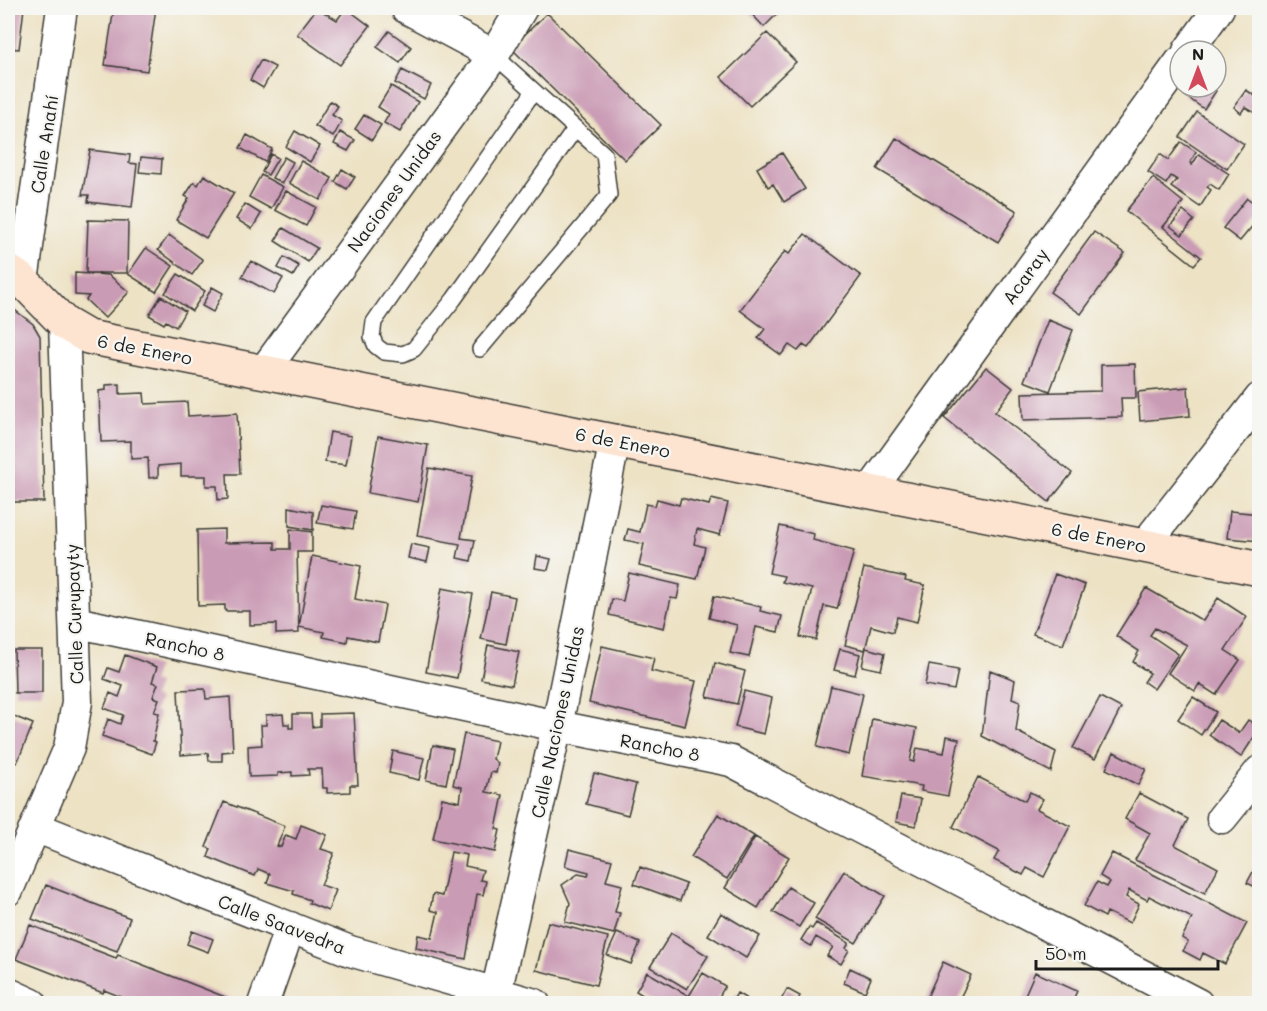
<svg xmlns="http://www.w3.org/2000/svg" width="1267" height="1011" font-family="Mali,sans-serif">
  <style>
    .building { fill: #ca9bb5 }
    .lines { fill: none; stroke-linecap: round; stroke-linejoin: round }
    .lane-casing { stroke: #3b3a35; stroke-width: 18 }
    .street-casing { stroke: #3b3a35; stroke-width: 33 }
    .secondary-casing { stroke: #3b3a35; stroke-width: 36 }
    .lane { stroke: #fff; stroke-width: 15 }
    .street { stroke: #fff; stroke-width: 30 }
    .secondary { stroke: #fde4d1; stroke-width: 33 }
    .labels { text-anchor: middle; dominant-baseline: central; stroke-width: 4.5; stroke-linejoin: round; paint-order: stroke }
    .street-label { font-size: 18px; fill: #1c1c1c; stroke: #f6f6f2 }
  </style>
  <rect width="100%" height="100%" fill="#f6f6f2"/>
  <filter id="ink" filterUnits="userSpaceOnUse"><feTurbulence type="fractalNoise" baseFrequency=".0167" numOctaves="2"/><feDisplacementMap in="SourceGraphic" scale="12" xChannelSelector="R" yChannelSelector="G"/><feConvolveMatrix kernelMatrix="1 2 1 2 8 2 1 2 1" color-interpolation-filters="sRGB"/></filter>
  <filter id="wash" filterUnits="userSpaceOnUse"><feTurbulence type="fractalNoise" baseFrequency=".008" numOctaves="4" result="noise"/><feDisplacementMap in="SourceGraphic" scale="24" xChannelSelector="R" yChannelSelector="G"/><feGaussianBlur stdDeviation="1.35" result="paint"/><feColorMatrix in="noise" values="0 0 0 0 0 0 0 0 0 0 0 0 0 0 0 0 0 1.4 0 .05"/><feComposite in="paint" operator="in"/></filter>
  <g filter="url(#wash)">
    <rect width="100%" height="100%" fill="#ede2c4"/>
    <g id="blocks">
      <path class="building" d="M8 8H24L19 49 8 48Z
        M114 8H156L147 71 105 65Z
        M317 8 337 20 346 8 370 26 340 65 297 34Z
        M753 8H783L764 27 749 11Z
        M547 13 661 125 625 160 511 48Z
        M389 31 411 47 400 63 377 47Z
        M767 33 796 62 750 106 721 77Z
        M261 60 275 67 263 88 250 80Z
        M402 70 431 85 424 99 395 83Z
        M391 86 418 102 400 132 384 123 389 114 378 107Z
        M1189 87H1210L1216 91 1204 109 1184 95Z
        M1246 90 1260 99V116L1245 107 1241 113 1234 107Z
        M330 101 338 106 332 115 342 121 333 137 315 126Z
        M1197 112 1244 144 1227 169 1180 137Z
        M364 115 381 125 372 140 355 129Z
        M295 131 320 146 310 162 286 147Z
        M340 132 355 140 348 151 334 144Z
        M247 135 272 149 265 162 240 148Z
        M896 138 1017 211 998 242 877 169Z
        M1181 142 1196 152 1190 163 1192 165 1199 154 1229 174 1219 190 1210 184 1207 187 1211 190 1200 207 1171 187 1177 180 1171 176 1166 184 1148 172 1160 154 1168 160Z
        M90 150 130 155 129 163 137 164 132 207 88 202 89 195H82Z
        M782 153 805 189 784 202 773 184 768 187 757 168Z
        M271 154 278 158 268 175 262 172Z
        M141 157 162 159 161 174 139 172Z
        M284 157 293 162 282 183 272 178Z
        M301 161 332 178 320 200 289 183Z
        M342 169 355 177 347 189 335 182Z
        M204 175 234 193 206 238 176 220 189 198 185 196 194 182 198 185Z
        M261 175 283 187 271 209 249 197Z
        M1153 178 1183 202 1163 227 1201 257 1194 265 1126 211Z
        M286 191 316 207 306 226 275 210Z
        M1247 198 1260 207V217L1240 241 1223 228Z
        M245 204 261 214 252 229 236 219Z
        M1183 211 1194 220 1182 235 1170 226Z
        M88 220 128 221 127 273H86Z
        M283 228 317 248 308 262 275 241Z
        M1094 232 1125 253 1081 314 1050 292Z
        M805 234 861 276 808 348 803 345 798 351 789 345 781 355 758 338 765 329 740 310 785 251 789 254Z
        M169 235 203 260 192 275 158 250Z
        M146 248 173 266 156 292 128 274Z
        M284 257 299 266 293 276 278 268Z
        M251 261 283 278 274 294 242 277Z
        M75 273 109 275 129 292 105 318 86 300 89 296 75 295Z
        M178 274 205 291 192 311 165 293Z
        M212 287 223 293 213 312 202 306Z
        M161 296 185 311 176 327 166 321 164 324 149 315Z
        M8 305 33 324 40 336 44 502H8Z
        M1048 320 1073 330 1050 391 1024 381Z
        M1135 364 1136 398H1121L1122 417 1023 420 1022 393 1101 391V365Z
        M986 367 1013 388 995 412 1072 473 1049 502 944 418Z
        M120 384V394L144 393 145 404 187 402 188 416 237 413 240 474H227L228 499 218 500 217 486H206V476H181V464L158 466V477L149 478 148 458 131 459V441L101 442 99 391 106 390V385Z
        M1188 387 1190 416 1140 421 1138 392Z
        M330 432 351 436 346 465 325 462Z
        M378 436 428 445 418 502 368 493Z
        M429 468 472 476 461 538 475 540 471 561 457 558 460 544 417 536Z
        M681 498 709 505 711 499 728 503 720 535 697 529 694 544 705 547 697 579 639 566 644 544 625 540 628 529 640 532 646 504 655 506 657 499 679 505Z
        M321 505 356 511 353 529 317 523Z
        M289 507 313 512V530L289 526Z
        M1230 511 1260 514V541L1227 538Z
        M780 526 814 534 813 540 854 551 837 609 824 606 816 640 800 637 812 589 782 582 784 576 769 573Z
        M224 529V543L275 542V549H290V529L312 532V552H297L299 633 276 634V624L250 625V611H225V605L198 606 197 530Z
        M411 544 430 548 427 562 408 558Z
        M312 556 361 566 355 599 385 605 378 642 348 636 347 642 323 637 324 632 299 627Z
        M537 556 551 559 548 570 535 568Z
        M864 568 906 577 905 581 925 585 917 622 897 617 893 632 871 626 865 650 845 645Z
        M629 573 680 585 677 599 671 598 664 628 609 615 612 599 623 601Z
        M1055 574 1085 585 1063 645 1033 634Z
        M442 588 473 594 457 678 426 672Z
        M1146 588 1203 621 1218 598 1247 617 1225 650 1240 660 1216 695 1199 684 1195 691 1168 673 1187 645 1155 628 1150 635 1178 654 1154 689 1144 682 1150 673 1133 662 1139 651 1116 636Z
        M491 592 515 597 506 644 481 639Z
        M714 596 761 607 760 611 782 616 778 632 756 627 749 657 730 653 737 625 709 618Z
        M488 645 519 652 512 685 481 679Z
        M602 646 654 658 651 671 696 681 685 726 589 703Z
        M866 648 885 653 881 670 862 666Z
        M840 649 860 654 855 675 834 670Z
        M14 650H42V693H15Z
        M125 655 157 667 152 682 158 684 153 697 159 699 154 712 159 713 153 741 156 742 152 754 102 736 108 719 120 724 123 715 104 708 110 693 119 697 123 686 104 679 108 668 119 672Z
        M715 663 745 671 737 704 707 697Z
        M929 665 958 670 954 690 925 685Z
        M990 670 1015 680 1012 698 1020 701 1016 731 1056 752 1051 772 982 736Z
        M831 686 863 694 849 755 817 747Z
        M205 689 206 699 230 697 233 751 222 752V761H209L208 753 181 755 178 690Z
        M744 691 772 698 764 734 735 727Z
        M1100 697 1121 708 1095 759 1073 748Z
        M1193 697 1216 712 1201 735 1178 719Z
        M354 713 358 785H350V792L327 793V788H323L322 769H308L309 775 292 776V772L278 773V776L249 777 248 746 262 745 261 725H266V715L283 714 284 724H289V728H293V714H311L312 727 320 726V714Z
        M8 714 33 724 17 763 8 759Z
        M872 719 917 728 910 761 914 762 917 748 944 753 947 736 959 739 948 796 921 791 922 786 862 776Z
        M1219 720 1239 733 1248 720 1260 728 1241 757 1209 735Z
        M464 734 497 741 493 759 498 763 496 773 491 772 486 792 503 795 496 829 500 830 495 852 433 839 442 798 460 802 462 787 453 785Z
        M433 745 453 749 446 784 426 780Z
        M393 751 424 758 419 780 389 773Z
        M1114 752 1146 769 1138 785 1106 769Z
        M594 773 636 784 628 815 586 804Z
        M978 777 1025 801 1030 792 1043 799 1037 809 1070 826 1044 877 1027 868 1023 875 994 860 999 851 953 827Z
        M1139 793 1188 819 1175 845 1218 868 1205 893 1135 860 1150 833 1125 819Z
        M901 796 921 799 916 826 896 822Z
        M224 802 285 826 277 846 281 847 286 835 296 839 301 825 327 835 321 849 334 853 321 885 336 890 328 911 309 903 310 900 293 894 294 891 267 883 270 874 258 869 255 876 208 857 211 849 206 847Z
        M718 814 754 836 727 879 691 857Z
        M755 837 789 857 758 908 725 888Z
        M569 849 612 860 606 881 622 885 615 912 620 913 614 934 565 922 570 903 562 885 578 874 588 876 589 872 565 866Z
        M451 852 467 855 465 866 483 870 480 880 486 881 483 895 477 894 466 959 416 948 418 935 432 938 438 912 430 910 433 894 442 896Z
        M1112 853 1247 923 1225 964 1203 953 1200 960 1183 951 1188 942 1182 938 1192 918 1149 896 1147 900 1129 890 1126 897 1139 904 1130 923 1107 912 1105 917 1084 906 1097 882 1107 887 1110 882 1100 876Z
        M640 867 686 884 680 901 634 884Z
        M1255 868 1260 870V889L1247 883Z
        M844 871 885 896 856 943 815 919Z
        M46 885 130 918 117 951 32 919Z
        M788 887 814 903 799 927 773 912Z
        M721 913 760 936 746 958 708 935Z
        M548 922 608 937 596 985 536 970Z
        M816 923 849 943 846 948 849 950 841 964 827 956 833 947 816 937 811 946 801 940 809 927 812 929Z
        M30 925 116 958 118 955 243 1004H139L104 990 103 993 16 959Z
        M192 931 213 939 208 952 187 944Z
        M617 933 640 943 631 964 607 955Z
        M671 933 708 956 687 989 650 967Z
        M943 962 971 975 957 1004H924Z
        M850 968 871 978 865 992 844 983Z
        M647 972 689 996 703 973 725 986 715 1004H657L636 991Z
        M1035 972 1077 991 1071 1004H1021Z
        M787 989 800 996 796 1004H779Z
        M737 993 755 1004H731Z"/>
    </g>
  </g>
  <g filter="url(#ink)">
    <use href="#blocks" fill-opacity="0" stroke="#3b3a35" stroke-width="1.5"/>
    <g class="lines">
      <g class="lane-casing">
        <path id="lane" d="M534 91 374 322 372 337 376 346 384 352 403 354 414 349 454 299 575 129
          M480 349 609 195 604 154 494 55"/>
      </g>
      <g class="street-casing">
        <path id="street" d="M406 8 494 55
          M1188 51 1219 8
          M23 281 62 8
          M263 372 494 55 522 8
          M870 491 1180 62
          M1144 546 1260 398
          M75 622 557 726 731 761 1198 1004
          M1222 818 1260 771
          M35 827 350 951 535 1004
          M8 890 69 748 77 702 64 323
          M8 993 32 1004
          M263 1004 290 927
          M497 1004 496 993 557 726 615 440"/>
      </g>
      <g class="secondary-casing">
        <path id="secondary" d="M8 271 23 281 64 323 88 337 1260 569"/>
      </g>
      <use href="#lane" class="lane"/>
      <use href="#street" class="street"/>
      <use href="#secondary" class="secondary"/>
    </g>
  </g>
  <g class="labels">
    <g class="street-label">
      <text transform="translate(44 144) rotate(-81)">Calle Anahí</text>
      <text transform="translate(394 191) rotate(-54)">Naciones Unidas</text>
      <text transform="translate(1025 276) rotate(-54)">Acaray</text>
      <text transform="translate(145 349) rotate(11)">6 de Enero</text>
      <text transform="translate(623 442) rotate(11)">6 de Enero</text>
      <text transform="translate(1099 537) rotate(11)">6 de Enero</text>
      <text transform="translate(74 614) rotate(-92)">Calle Curupayty</text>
      <text transform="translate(185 646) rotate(12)">Rancho 8</text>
      <text transform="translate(557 722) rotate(-78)">Calle Naciones Unidas</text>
      <text transform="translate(660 747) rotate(11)">Rancho 8</text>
      <text transform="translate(282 924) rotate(21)">Calle Saavedra</text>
    </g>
  </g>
  <rect width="1267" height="1011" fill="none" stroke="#f6f6f2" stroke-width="30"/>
  <g transform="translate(1198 69)"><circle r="28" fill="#f6f6f2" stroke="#9f9f9c" stroke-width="1.5"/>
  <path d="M0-4.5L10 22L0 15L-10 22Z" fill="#d1495b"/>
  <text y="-9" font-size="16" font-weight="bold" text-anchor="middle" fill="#1c1c1c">N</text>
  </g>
  <path d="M1036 960v9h182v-9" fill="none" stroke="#1c1c1c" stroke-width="3"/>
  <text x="1045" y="960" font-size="18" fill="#1c1c1c" stroke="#f6f6f2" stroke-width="4.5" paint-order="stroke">50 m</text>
</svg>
